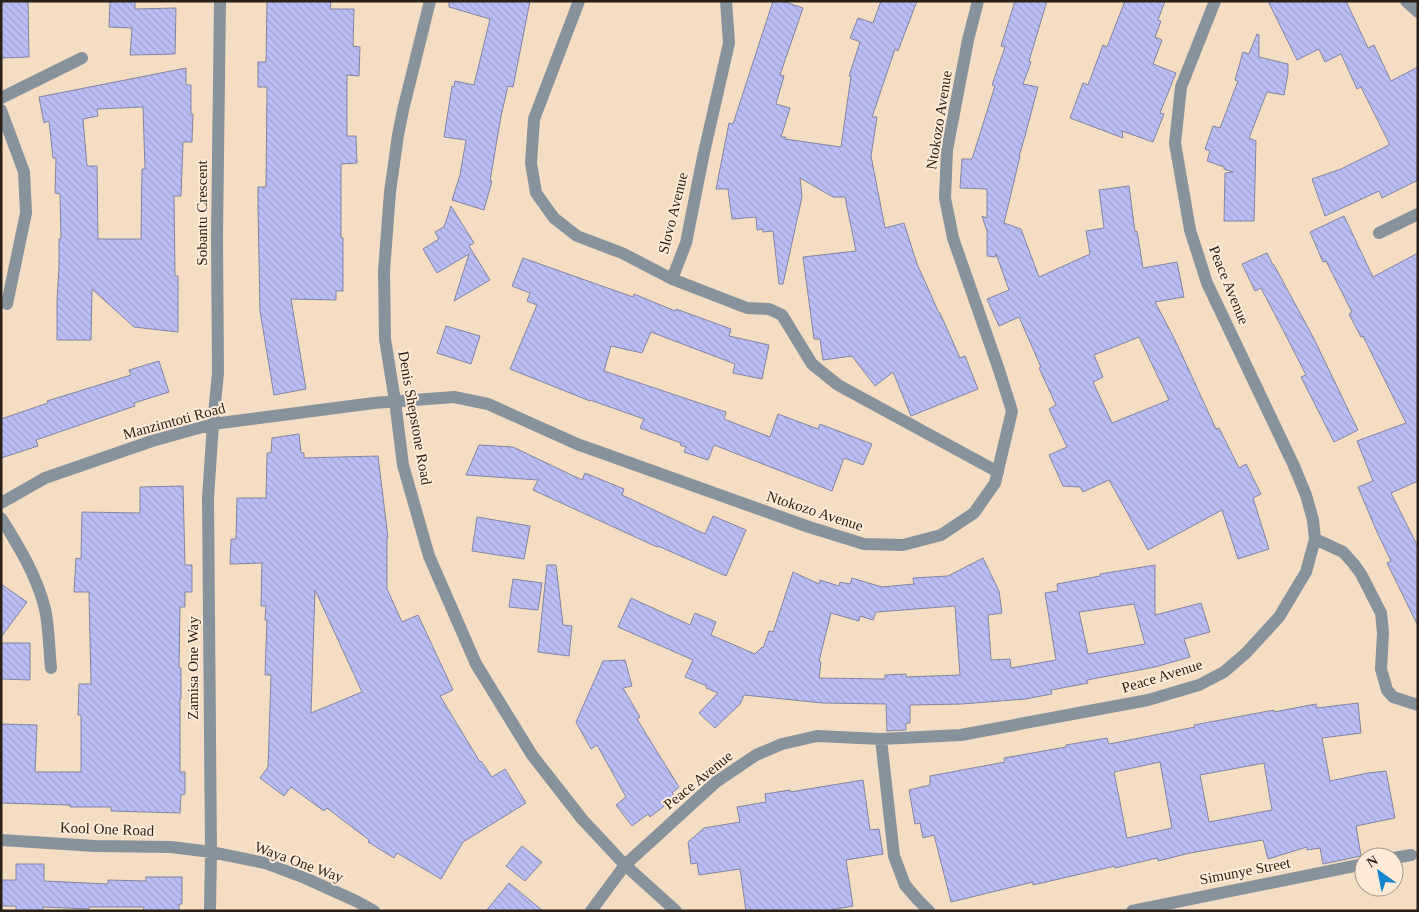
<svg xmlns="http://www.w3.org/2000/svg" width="1419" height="912" font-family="Georgia,serif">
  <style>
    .building { fill: url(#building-back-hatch); stroke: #8285a0; fill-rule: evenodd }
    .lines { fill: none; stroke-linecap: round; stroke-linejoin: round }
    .service { stroke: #87939c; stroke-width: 12 }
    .minor { stroke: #87939c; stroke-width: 12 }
    .tertiary { stroke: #87939c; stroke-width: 12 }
    .labels { text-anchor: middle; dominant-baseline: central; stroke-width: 4; stroke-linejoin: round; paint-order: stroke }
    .street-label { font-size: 15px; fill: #281f16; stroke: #feebd7 }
  </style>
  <defs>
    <pattern id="building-back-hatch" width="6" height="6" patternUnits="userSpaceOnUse" patternTransform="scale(1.25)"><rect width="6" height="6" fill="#babef5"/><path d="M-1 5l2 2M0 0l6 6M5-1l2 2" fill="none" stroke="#a0a3d1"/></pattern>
  </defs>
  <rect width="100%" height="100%" fill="#f5ddc4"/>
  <path class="building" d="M1 1H28L29 57 1 58Z
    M110 1H135V9L176 8 175 54 130 55 132 28 109 27Z
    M267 1H331L330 9H354L353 46 360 47 359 76 347 75V136H356L357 163 341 164V238H343V291H336V300L291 299 306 389 274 395 260 311 258 207V187H266L267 87H258V62H266Z
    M449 1H530L513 87 508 86 501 116 490 181H492L484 210 452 200 460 175 466 140 444 137 452 86 454 87 455 81 474 85 490 19 449 7Z
    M773 1H782L803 8 780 75 784 76 776 104 790 108 781 137H786L785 139 841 147 851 76H849L860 42 850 38 858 18 873 23 881 1H917L898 51 895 49 872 117H877L871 156 885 228 904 223 917 264 939 313H940L960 358 965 356 978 389 911 416 893 372 875 386 852 356 823 360 820 339H814L803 257 856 251 845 197H833L800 178 802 197 783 284H779L773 231 763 232V229L757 230 756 217 732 219 728 189H716L729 123 733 124Z
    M1015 1H1047L1029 61 1031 62 1023 84 1038 87 1025 136 1019 156H1020L1004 223 1021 229 1039 277 1090 254 1086 231 1104 228 1099 190 1129 186 1135 232 1137 231 1143 268 1177 262 1184 297 1155 302 1175 340 1216 429 1219 428 1239 468 1246 464 1261 494 1253 498 1269 549 1238 559 1222 510 1148 550 1109 480 1083 492 1080 487 1063 486 1049 455 1067 447 1049 409 1056 405 1039 368 1041 367 1019 317 999 326 987 299 1009 290 996 254 995 257 987 256V231L982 216 987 218V189L960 188 962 159H972L995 86 992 85 1005 47 1001 46ZM1139 337 1169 400 1112 423 1093 382 1103 377 1094 355Z
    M1125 1H1165L1158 20 1161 21 1155 37 1162 40 1153 64 1176 73 1160 113 1164 114 1153 142 1122 131 1123 138 1070 118 1083 83 1088 85 1103 45 1107 47Z
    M1268 1H1346L1368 48 1374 45 1391 81 1418 67V180L1382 198 1379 191 1325 216 1312 179 1341 169 1389 145V143L1361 87 1357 89 1341 54 1325 62 1319 49 1297 60Z
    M1257 34 1259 35V57L1288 64V73L1284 95 1267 92 1249 138 1256 141 1254 221H1224L1225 173 1233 172 1224 169V167L1207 161 1210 151 1205 149 1213 126 1220 128 1238 81 1235 80 1243 52 1249 54Z
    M186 68V85H191V114H193L192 142H183L181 196H174L175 276H178V332L134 327 92 289 91 340H57V301L59 267V239H61L60 194 55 193 56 158H53L49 121 44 123 39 97ZM143 107 145 169H142L141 239H98L97 166H87L83 119 98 116 97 109Z
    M451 206 474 243 469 246 490 280 454 301 469 254 437 273 423 249 439 239 435 232 444 227Z
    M1344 216 1373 277 1418 253V481L1391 493 1418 547V626L1387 563 1391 561 1377 532 1358 487 1373 481 1357 441 1406 423 1363 336 1361 337 1349 314 1352 312 1326 261 1323 262 1310 232Z
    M1267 253 1273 265H1274L1313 337 1358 430 1334 442 1301 377 1306 375 1282 328 1261 288 1255 291 1242 264Z
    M523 258 633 297 634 294 675 311 676 309 731 329 729 336 769 345 762 379 733 373 735 364 651 332 642 353 611 346 604 371 726 412 724 419 770 437 778 414 818 429 820 424 872 444 863 465 844 458 832 491 714 445 708 460 684 452 686 447 680 445 681 443 640 428 644 419 590 400V401L510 369 537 305 527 301 530 293 512 286Z
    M446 326 480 336 471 364 437 353Z
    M159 361 169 392 134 403 135 406 36 440 38 446 1 458V419L48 403 47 401 131 375 129 370Z
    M299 434 301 453H304V458L378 456 388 538H387V589L402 622 418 615 453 690 440 696 480 762 481 761 492 777 505 769 526 803 463 842 441 879 397 853 394 858 368 842 369 840 327 808 324 811 291 787 284 796 260 778 268 767 271 675H265L267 620H265L266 606H261L262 563 230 564 231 539H236L237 498H266L267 453H271L272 438ZM315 590 362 692 311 713Z
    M479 445 513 447 582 480 585 473 624 489 622 495 705 534 713 516 746 530 726 576 658 546 657 547 533 490 538 480 466 475Z
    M183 486 185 565H192V592H185V607H180L179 668H181V699H180V772H185V794L181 795 180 813 111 811V807H70V805L1 803V724L37 725 35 772H81V715H78L79 684H91L89 592H74L76 558 81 559 82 512 140 513V487Z
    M477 517 530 526 524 559 472 551Z
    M983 558 999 591 1002 613 988 615 991 660 1010 659 1011 668 1056 660 1045 593 1058 591 1057 584 1100 576V574L1155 565V615L1201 603 1210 632 1184 639 1190 657 1155 667 1087 680 1088 683 1051 690 1052 694 1025 699 962 704 910 705V723H906V730L887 731 886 704 823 703 744 695 740 704 715 728 699 713 718 693 706 688 707 686 685 677 693 660 618 627 631 598 690 625 695 613 716 622 711 635 755 654 762 647 763 648 769 631 773 632 793 572 819 584 820 580 839 586 840 582 850 584 852 578 882 587 914 584 913 578 948 576ZM1134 604 1145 644 1088 654 1079 612ZM955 606 960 675 906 677V674L885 675V679L819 678 821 662 819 661 831 613 859 621 860 616 873 620 876 612Z
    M547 565H556L563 625 572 626 569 656 538 652Z
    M513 579 542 583 538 610 509 607Z
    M1 584 27 602 1 637Z
    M1 643H30V680L1 679Z
    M625 660 632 686 623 688 640 717 637 719 643 729 679 787 672 793 676 797 650 817 648 814 632 826 616 805 626 797 597 745 591 749 576 722 603 661Z
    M1358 703 1361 733 1322 738 1330 781 1368 773 1386 771 1395 818 1356 826 1361 856 1323 864 1320 848 1307 850V847L1268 859 1263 840 1190 853 1158 861 1157 858 1115 868V866L1033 885V882L951 902 934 835 923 838 920 823 915 824 909 790 930 785V776L1005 762 1004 758 1066 747V745L1107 738 1109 744 1195 727 1194 725 1274 710V712L1316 704 1317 708ZM1160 762 1172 828 1127 838 1114 772ZM1264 763 1272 810 1209 822 1200 775Z
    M863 780 870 830 879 829 883 854 846 860 853 906 826 911H746L740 869 699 875 697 863 691 864 688 842 704 828 740 822 737 807 766 802 765 794 790 790V792Z
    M522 846 542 862 525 881 506 866Z
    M16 864H44V881L108 884V880L146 881V877H182V904H179V911H143L144 907H89V909L43 907V911H16V906H1V880H16Z
    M509 883 543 911H486Z"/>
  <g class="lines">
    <path class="service" d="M1 98 82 58"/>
    <path class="minor" d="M579 1 534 119 531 163 536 193 554 218 577 236 622 253 672 279 686 243 703 157 729 43 726 1
      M1406 1 1418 12
      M1 110 24 172 26 213 7 304
      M1379 233 1418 214
      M672 279 747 308 769 309 782 315 812 364 838 385 998 472
      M1 503 45 478 152 441 213 424 374 403 454 397 488 404 577 444 809 527 864 544 903 545 941 535 974 513 995 483 1012 411 999 370 953 238 945 198 947 150 968 40 978 1
      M1 518C19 547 37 576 45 609 49 627 49 649 51 668
      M1315 539 1343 552 1353 563 1361 574 1381 613 1383 633 1381 669 1387 690 1393 697 1418 705
      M881 739 894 856 905 885 918 900 929 911
      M1 840 95 846 171 847 211 852 265 863 305 878 356 901 374 911
      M1394 858 1411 855
      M210 911 211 852 208 498 213 424 218 373 217 237 220 1
      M591 911 625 865 716 782 756 755 782 744 817 736 881 739 961 735 1148 700 1199 685 1224 672 1246 653 1279 617 1306 572 1315 539 1313 520 1306 495 1294 466 1207 283 1190 230 1175 143 1181 87 1215 1
      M1132 911 1364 864"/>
    <path class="tertiary" d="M430 1 403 110 398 135 390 192 384 271 385 339 395 401 403 465 429 556 476 664 532 755 582 819 625 865 676 911"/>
  </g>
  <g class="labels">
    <g class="street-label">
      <text transform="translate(939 120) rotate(-81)">Ntokozo Avenue</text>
      <text transform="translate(202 213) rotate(-90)">Sobantu Crescent</text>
      <text transform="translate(673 213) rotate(-76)">Slovo Avenue</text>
      <text transform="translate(1229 285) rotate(68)">Peace Avenue</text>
      <text transform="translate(415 418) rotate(80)">Denis Shepstone Road</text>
      <text transform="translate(174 421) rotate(-15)">Manzimtoti Road</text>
      <text transform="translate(815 511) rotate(18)">Ntokozo Avenue</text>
      <text transform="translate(193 668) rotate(-90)">Zamisa One Way</text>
      <text transform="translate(1162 676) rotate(-17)">Peace Avenue</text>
      <text transform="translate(698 780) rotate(-39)">Peace Avenue</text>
      <text transform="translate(107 829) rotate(2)">Kool One Road</text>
      <text transform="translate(299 862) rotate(20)">Waya One Way</text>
      <text transform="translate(1245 871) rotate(-11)">Simunye Street</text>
    </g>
  </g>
  <rect width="1419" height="912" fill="none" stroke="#281f16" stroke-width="5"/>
  <g transform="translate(1379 872) rotate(327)"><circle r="24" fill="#feebd7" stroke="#a8998a"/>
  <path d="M0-4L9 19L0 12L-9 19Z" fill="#1484cd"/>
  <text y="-8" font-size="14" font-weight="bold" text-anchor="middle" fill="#281f16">N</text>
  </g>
</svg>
